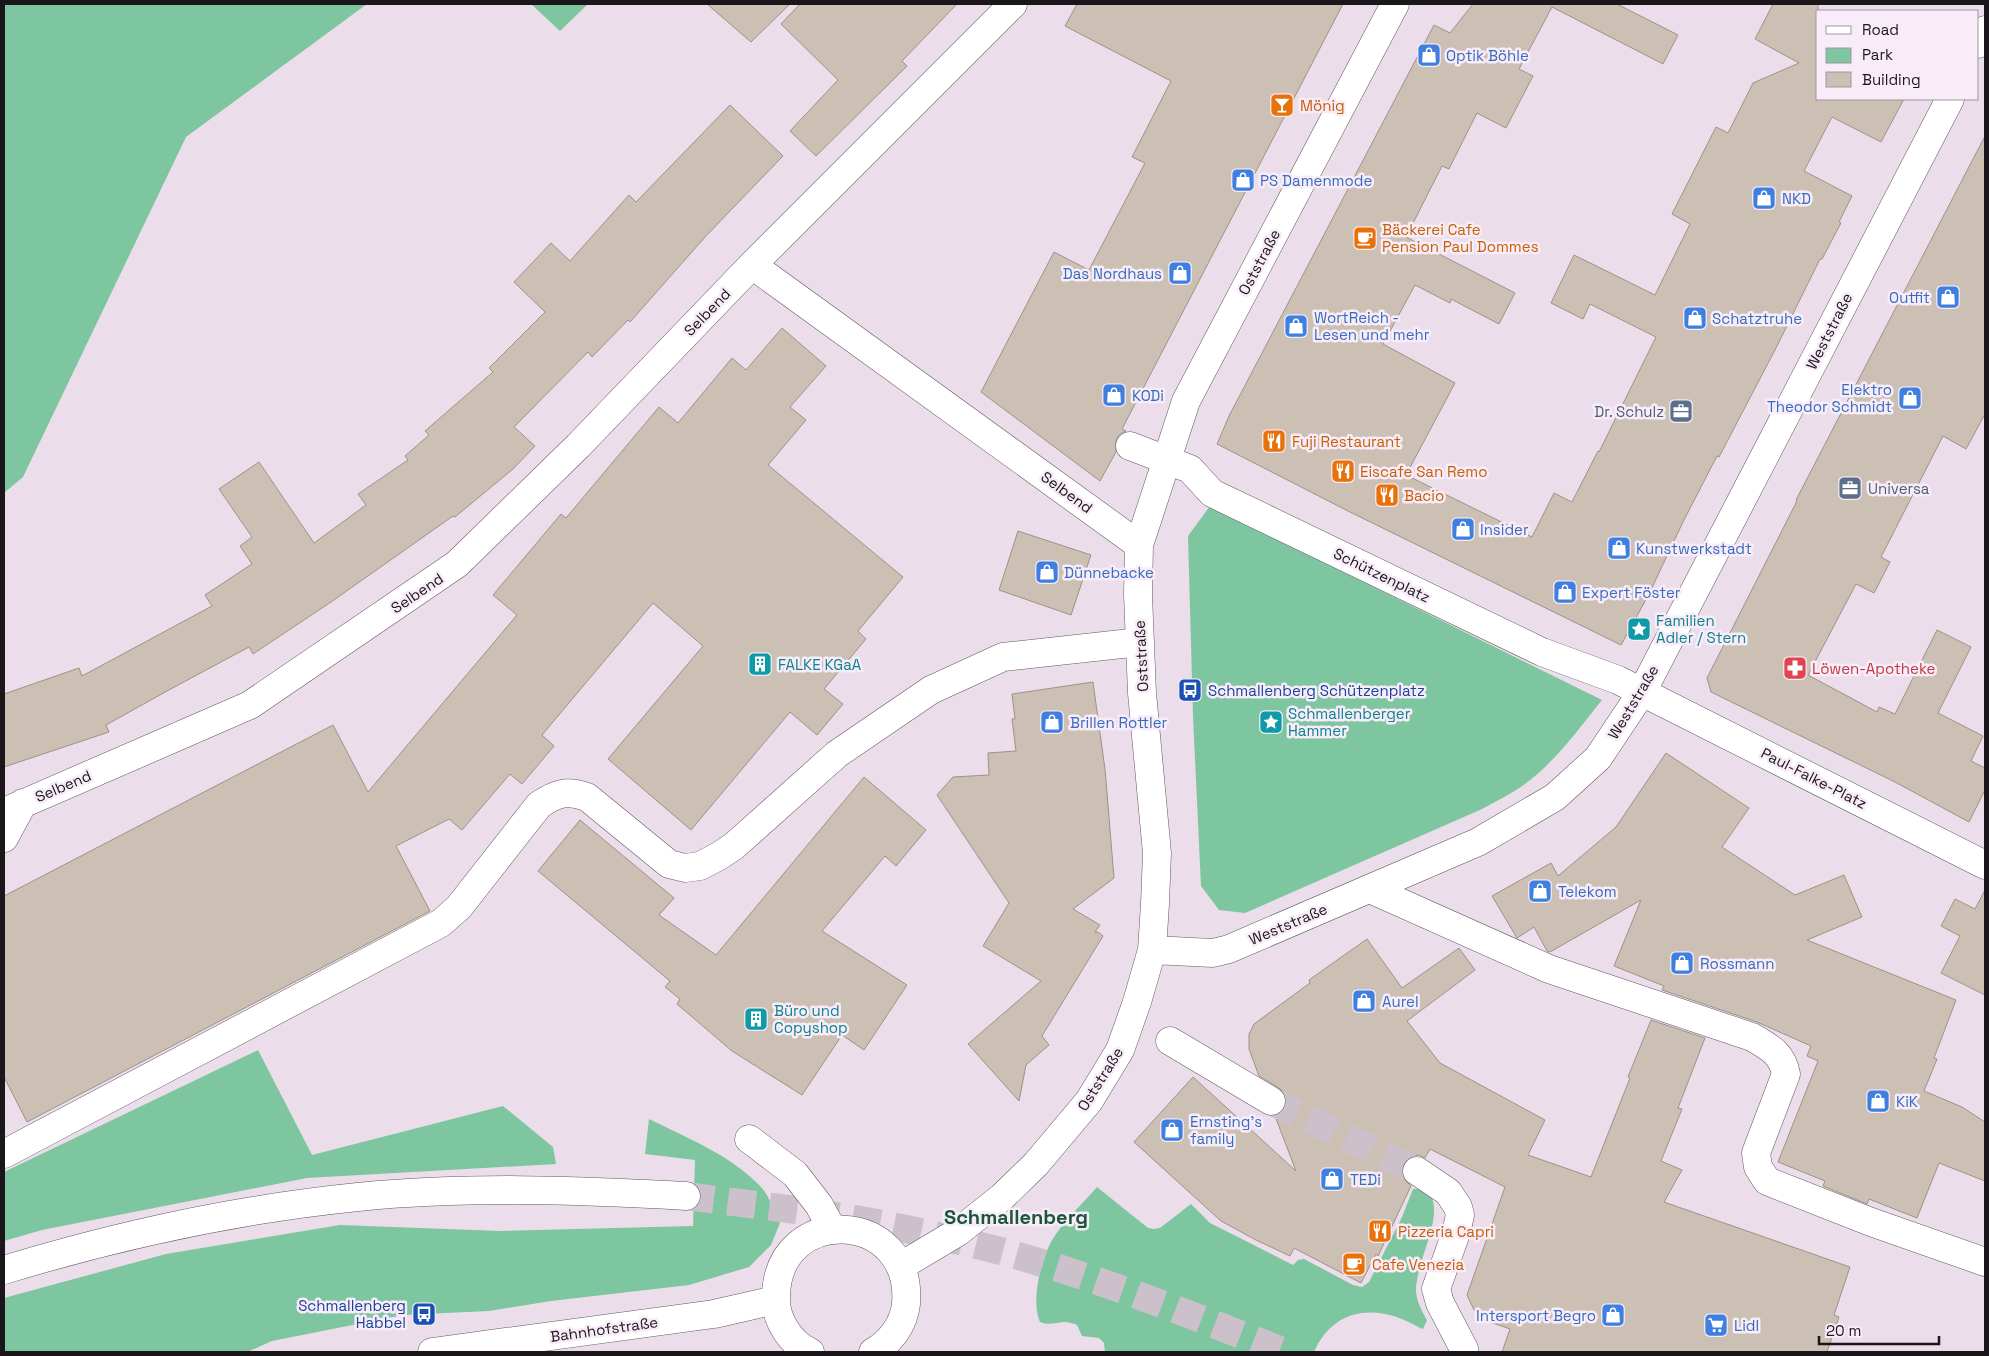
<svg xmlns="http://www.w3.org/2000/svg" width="1989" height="1356" font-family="'Space Grotesk',sans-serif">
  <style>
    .green { fill: #7dc69f }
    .building { fill: #ccc0b5; stroke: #9d9287 }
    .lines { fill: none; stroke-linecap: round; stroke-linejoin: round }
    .minor-tunnel { stroke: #ccc0cb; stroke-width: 28; stroke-dasharray: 28 14; stroke-linecap: butt }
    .major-tunnel { stroke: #ccc0cb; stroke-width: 28; stroke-dasharray: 28 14; stroke-linecap: butt }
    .minor-casing { stroke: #615761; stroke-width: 29 }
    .major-casing { stroke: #615761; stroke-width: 29 }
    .minor { stroke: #fff; stroke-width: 28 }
    .major { stroke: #fff; stroke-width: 28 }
    .labels { text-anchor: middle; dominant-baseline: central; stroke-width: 5; stroke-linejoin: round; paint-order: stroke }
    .shop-label { font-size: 15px; fill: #366cbe; stroke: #f8ecf8; text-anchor: start }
    .food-label { font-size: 15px; fill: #c56008; stroke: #f8ecf8; text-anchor: start }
    .street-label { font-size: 15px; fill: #1a161a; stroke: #f8ecf8 }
    .service-label { font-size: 15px; fill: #4e5e75; stroke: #f8ecf8; text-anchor: end }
    .culture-label { font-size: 15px; fill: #0d838f; stroke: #f8ecf8; text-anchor: start }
    .health-label { font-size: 15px; fill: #be3a42; stroke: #f8ecf8; text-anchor: start }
    .transit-label { font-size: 15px; fill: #164399; stroke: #f8ecf8; text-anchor: start }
    .district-label { font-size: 20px; font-weight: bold; fill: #1a573a; stroke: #f8ecf8 }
  </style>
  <rect width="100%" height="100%" fill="#ebdeea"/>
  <path class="green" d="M4 4H367L186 137 23 477 4 493Z
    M531 4H588L560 31Z
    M1210 506 1602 700C1581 726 1561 754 1535 776 1519 790 1500 799 1482 809L1245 913 1219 910 1201 886 1193 716 1188 536Z
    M258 1050 312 1155 503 1106 553 1147 556 1164 307 1178 42 1230 4 1241V1172Z
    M649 1119C687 1138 733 1156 762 1188 770 1197 774 1212 780 1223L771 1245 749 1267 689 1285 551 1301 489 1311 403 1315 272 1341 247 1352H4V1298L166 1254 340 1225 500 1231 693 1226 695 1160 645 1154Z
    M1097 1187 1148 1228 1154 1229 1160 1228 1191 1204 1210 1223 1293 1265 1298 1260 1304 1259 1353 1285 1362 1287 1369 1282 1402 1217 1413 1189C1451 1187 1427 1242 1422 1260 1419 1269 1417 1279 1416 1287 1415 1298 1422 1312 1427 1320L1423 1329 1420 1328C1380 1304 1335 1305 1314 1352H1105L1104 1343 1099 1338 1082 1336 1077 1325C1074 1324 1069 1322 1065 1322 1056 1322 1050 1326 1040 1322 1030 1300 1042 1253 1056 1234 1068 1217 1083 1203 1097 1187Z"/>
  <path class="building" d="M707 4H790L751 42Z
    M800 4H957L902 61 907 66 816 156 790 131 838 80 781 24Z
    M1077 4H1343L1122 429 1126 431 1120 434 1116 440V452L1100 481 981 392 1054 252 1089 270 1145 163 1132 157 1171 81 1065 26Z
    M1473 4H1617L1678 35 1663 64 1552 7 1519 69 1533 76 1506 128 1477 113 1449 169 1442 166 1406 237 1515 293 1499 324 1451 299 1450 303 1415 285 1383 344 1455 383 1406 475 1532 537 1554 493 1572 502 1598 451 1599 452 1656 337 1590 304 1583 319 1551 303 1574 255 1655 295 1690 224 1672 214 1716 127 1728 133 1753 83 1799 63 1755 39 1773 4H1818V99H1904L1881 142 1832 117 1804 171 1852 196 1839 222 1841 223 1822 259H1820L1776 348 1719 457 1717 456 1683 522 1649 594 1621 645 1350 512 1217 444 1230 414 1434 25 1450 33Z
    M730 105 783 156 706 236 630 322 628 320 592 357 588 352 514 427 535 446 513 469 455 517 453 516 331 602 253 654 249 647 167 691 106 725 109 732 4 767V694L79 668 82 676 212 606 205 595 252 564 240 546 252 537 219 489 259 462 314 543 366 505 358 494 408 460 405 456 429 435 425 431 493 372 489 368 545 312 514 282 551 243 570 261 629 195 636 202Z
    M1985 136V414L1966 449 1943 436 1881 557 1890 562 1874 593 1856 584 1808 675 1877 712 1879 707 1895 714 1937 630 1971 647 1938 713 1983 736 1971 761 1985 768V790L1969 822 1895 782 1711 692 1707 678 1797 501 1796 500 1810 473Z
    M782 328 826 366 790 407 806 420 768 465 903 577 858 631 866 639 824 689 843 704 817 735 790 712 691 830 608 759 703 646 653 603 542 735 554 746 522 784 510 774 462 830 449 819 396 846 430 911 27 1122 4 1077V896L333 725 368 792 517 615 493 595 561 514 566 518 659 407 678 423 732 358 746 370Z
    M1018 531 1091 555 1071 615 999 590Z
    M1093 682 1105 769 1114 878 1073 909 1100 925 1095 932H1098L1103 936 1042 1036 1049 1045 1026 1065 1019 1101 968 1044 1041 981 983 946 1009 903 937 795 953 777 989 775 988 753 1016 751 1012 719H1015L1012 694Z
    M1666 753 1749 808 1722 847 1795 895 1844 875 1862 917 1807 940 1956 1000 1934 1058 1937 1059 1924 1091 1962 1107 1985 1122V1181L1939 1163 1917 1218 1869 1199 1867 1204 1835 1191 1823 1186 1825 1181 1778 1162 1818 1061 1807 1056 1811 1046 1757 1022 1662 990 1664 986 1614 966 1641 900 1550 952 1547 951 1534 927 1517 938 1492 896 1551 863 1558 876 1616 827Z
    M864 777 926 830 896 866 885 856 822 931 907 985 864 1050 842 1035 802 1095 732 1051 677 1004 680 999 665 987 670 981 538 871 580 820 674 898 659 915 716 955Z
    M1985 890V995L1941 973 1960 936 1941 926 1955 899 1975 909Z
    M1367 939 1402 988 1459 948 1475 970 1407 1021 1440 1063 1545 1120 1528 1155 1591 1177 1630 1078 1628 1077 1651 1020 1705 1038 1678 1108 1682 1109 1661 1161 1682 1170 1664 1202 1850 1267 1834 1315 1839 1317 1827 1352H1502L1510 1329 1487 1321 1484 1314 1474 1310 1467 1295 1505 1187 1430 1149 1425 1158 1418 1155 1410 1157 1404 1163 1401 1170 1403 1178 1411 1186 1378 1256 1376 1254 1361 1283 1294 1248 1290 1256 1256 1240 1221 1221 1134 1142 1193 1077 1296 1171 1275 1116 1279 1114 1285 1109 1287 1101 1285 1094 1279 1088 1259 1076 1249 1049V1034L1254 1024 1310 983 1309 980Z"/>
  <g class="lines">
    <path class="minor-tunnel" d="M1271 1101 1417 1171"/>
    <path class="major-tunnel" d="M686 1196C737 1203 787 1208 837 1216 888 1224 939 1236 989 1248 1090 1274 1188 1314 1285 1352"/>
    <g class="minor-casing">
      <path id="minor" d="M1978 44 1985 30
        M752 265 1139 545
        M1130 446 1190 469 1212 493 1542 652 1618 680 1985 865
        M4 812 250 705 457 564 578 446 752 265 1013 4
        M4 838 23 803
        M1370 889 1549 969 1752 1037C1769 1047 1782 1053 1786 1074L1756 1153 1758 1167 1767 1181 1871 1222 1985 1262
        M1152 950 1213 953 1229 949 1478 842 1555 797 1598 758 1642 692 1950 99
        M1170 1041 1271 1101
        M749 1139 795 1174 819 1205 832 1229
        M4 1154 441 923 459 907 539 805C557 793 566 790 587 797L669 864 685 868 700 866 719 856 734 846 837 754 931 690 1003 657 1140 642
        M1417 1171 1448 1192 1458 1207 1460 1215 1456 1233 1436 1289 1440 1303 1464 1349
        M901 1266 958 1232 1002 1197 1036 1164 1089 1101 1120 1050 1137 1002 1152 950 1155 904 1157 853 1142 693 1138 595 1139 545 1186 401 1395 4"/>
    </g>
    <g class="major-casing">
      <path id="major" d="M4 1270C119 1235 238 1209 358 1197 468 1186 577 1190 686 1196
        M432 1352 714 1314 775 1300
        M810 1352C790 1343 775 1319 776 1297 777 1202 914 1210 906 1304 904 1324 890 1343 873 1352"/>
    </g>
    <use href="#minor" class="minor"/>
    <use href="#major" class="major"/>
  </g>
  <defs>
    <g id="shop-square" transform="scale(1.25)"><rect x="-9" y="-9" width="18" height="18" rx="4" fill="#3f7fe0" stroke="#f8ecf8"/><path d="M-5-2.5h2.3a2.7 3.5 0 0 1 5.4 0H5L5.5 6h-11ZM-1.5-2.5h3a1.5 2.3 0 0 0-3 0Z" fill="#fff"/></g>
    <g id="bar-square" transform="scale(1.25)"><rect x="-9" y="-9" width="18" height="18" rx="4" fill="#e8710a" stroke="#f8ecf8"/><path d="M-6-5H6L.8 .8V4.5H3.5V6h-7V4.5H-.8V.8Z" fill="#fff"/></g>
    <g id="cafe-square" transform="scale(1.25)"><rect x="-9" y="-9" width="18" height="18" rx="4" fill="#e8710a" stroke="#f8ecf8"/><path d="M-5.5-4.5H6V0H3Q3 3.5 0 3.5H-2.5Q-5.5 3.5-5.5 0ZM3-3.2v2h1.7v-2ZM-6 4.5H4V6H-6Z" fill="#fff"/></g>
    <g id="office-square" transform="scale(1.25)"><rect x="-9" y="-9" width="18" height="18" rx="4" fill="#5c6f8a" stroke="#f8ecf8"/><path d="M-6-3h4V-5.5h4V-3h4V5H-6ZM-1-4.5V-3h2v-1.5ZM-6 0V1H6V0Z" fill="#fff"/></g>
    <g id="restaurant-square" transform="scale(1.25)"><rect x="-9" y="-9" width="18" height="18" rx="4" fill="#e8710a" stroke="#f8ecf8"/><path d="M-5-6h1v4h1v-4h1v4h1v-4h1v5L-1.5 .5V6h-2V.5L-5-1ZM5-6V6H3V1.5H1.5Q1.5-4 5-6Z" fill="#fff"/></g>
    <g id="sight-square" transform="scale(1.25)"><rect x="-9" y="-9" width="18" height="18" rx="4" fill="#0f9aa8" stroke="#f8ecf8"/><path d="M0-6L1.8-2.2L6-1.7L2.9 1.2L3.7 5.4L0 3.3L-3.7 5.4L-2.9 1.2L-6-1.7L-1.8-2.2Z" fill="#fff"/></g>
    <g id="building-square" transform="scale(1.25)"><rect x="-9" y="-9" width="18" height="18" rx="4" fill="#0f9aa8" stroke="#f8ecf8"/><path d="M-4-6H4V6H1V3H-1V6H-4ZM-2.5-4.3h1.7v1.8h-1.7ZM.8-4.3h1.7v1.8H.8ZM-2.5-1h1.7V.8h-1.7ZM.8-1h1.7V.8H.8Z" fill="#fff"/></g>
    <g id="pharmacy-square" transform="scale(1.25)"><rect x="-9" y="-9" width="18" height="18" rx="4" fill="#e0444e" stroke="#f8ecf8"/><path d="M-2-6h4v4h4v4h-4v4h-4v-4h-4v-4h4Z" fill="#fff"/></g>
    <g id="bus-square" transform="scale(1.25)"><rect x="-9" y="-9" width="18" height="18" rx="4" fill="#1a4fb4" stroke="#f8ecf8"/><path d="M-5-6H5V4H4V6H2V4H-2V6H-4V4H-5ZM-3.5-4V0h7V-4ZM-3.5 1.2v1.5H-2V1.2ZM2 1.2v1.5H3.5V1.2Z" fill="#fff"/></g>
    <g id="supermarket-square" transform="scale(1.25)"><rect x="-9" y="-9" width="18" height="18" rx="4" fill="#3f7fe0" stroke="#f8ecf8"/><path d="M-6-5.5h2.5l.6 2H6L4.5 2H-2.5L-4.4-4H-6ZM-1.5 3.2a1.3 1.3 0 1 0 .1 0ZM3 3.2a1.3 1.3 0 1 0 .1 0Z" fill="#fff"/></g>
  </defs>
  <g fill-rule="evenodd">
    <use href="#shop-square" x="1429" y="55"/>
    <use href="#bar-square" x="1282" y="105"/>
    <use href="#shop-square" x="1243" y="180"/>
    <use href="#shop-square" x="1764" y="198"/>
    <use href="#cafe-square" x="1365" y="238"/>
    <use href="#shop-square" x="1180" y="273"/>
    <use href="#shop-square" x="1948" y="297"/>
    <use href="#shop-square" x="1695" y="318"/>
    <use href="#shop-square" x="1296" y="326"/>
    <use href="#shop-square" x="1114" y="395"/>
    <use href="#shop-square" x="1910" y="398"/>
    <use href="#office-square" x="1681" y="411"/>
    <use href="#restaurant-square" x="1274" y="441"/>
    <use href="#restaurant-square" x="1343" y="471"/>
    <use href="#office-square" x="1850" y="488"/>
    <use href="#restaurant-square" x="1387" y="495"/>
    <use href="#shop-square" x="1463" y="529"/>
    <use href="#shop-square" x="1619" y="548"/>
    <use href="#shop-square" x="1047" y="572"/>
    <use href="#shop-square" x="1565" y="592"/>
    <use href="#sight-square" x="1639" y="629"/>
    <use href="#building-square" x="760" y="664"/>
    <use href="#pharmacy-square" x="1795" y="668"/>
    <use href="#bus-square" x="1190" y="690"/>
    <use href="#shop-square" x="1052" y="722"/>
    <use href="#sight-square" x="1271" y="722"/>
    <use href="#shop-square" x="1540" y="891"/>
    <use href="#shop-square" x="1682" y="963"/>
    <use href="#shop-square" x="1364" y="1001"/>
    <use href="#building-square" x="756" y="1019"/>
    <use href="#shop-square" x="1878" y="1101"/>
    <use href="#shop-square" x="1172" y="1130"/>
    <use href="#shop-square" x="1332" y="1179"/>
    <use href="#restaurant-square" x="1380" y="1231"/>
    <use href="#cafe-square" x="1354" y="1264"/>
    <use href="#bus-square" x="424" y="1314"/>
    <use href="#shop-square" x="1613" y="1315"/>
    <use href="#supermarket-square" x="1716" y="1325"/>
  </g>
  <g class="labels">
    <g class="shop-label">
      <text x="1446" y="55">Optik Böhle</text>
      <text x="1260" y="180">PS Damenmode</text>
      <text x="1782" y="198">NKD</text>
      <text x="1162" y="273" text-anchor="end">Das Nordhaus</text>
      <text x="1930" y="297" text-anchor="end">Outfit</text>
      <text x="1314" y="317">WortReich -<tspan x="1314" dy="17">Lesen und mehr</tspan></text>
      <text x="1712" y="318">Schatztruhe</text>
      <text x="1892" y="389" text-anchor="end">Elektro<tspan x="1892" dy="17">Theodor Schmidt</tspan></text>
      <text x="1132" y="395">KODi</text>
      <text x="1480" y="529">Insider</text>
      <text x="1636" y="548">Kunstwerkstadt</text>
      <text x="1064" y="572">Dünnebacke</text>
      <text x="1582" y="592">Expert Föster</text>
      <text x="1070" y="722">Brillen Rottler</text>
      <text x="1558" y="891">Telekom</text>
      <text x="1700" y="963">Rossmann</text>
      <text x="1382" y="1001">Aurel</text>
      <text x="1896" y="1101">KiK</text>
      <text x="1190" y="1121">Ernsting's<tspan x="1190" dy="17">family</tspan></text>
      <text x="1350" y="1179">TEDi</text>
      <text x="1596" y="1315" text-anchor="end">Intersport Begro</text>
      <text x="1734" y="1325">Lidl</text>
    </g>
    <g class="food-label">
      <text x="1300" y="105">Mönig</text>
      <text x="1382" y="229">Bäckerei Cafe<tspan x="1382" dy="17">Pension Paul Dommes</tspan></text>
      <text x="1292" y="441">Fuji Restaurant</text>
      <text x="1360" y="471">Eiscafe San Remo</text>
      <text x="1404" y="495">Bacio</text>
      <text x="1398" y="1231">Pizzeria Capri</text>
      <text x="1372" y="1264">Cafe Venezia</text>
    </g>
    <g class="street-label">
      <text transform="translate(1259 262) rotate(-62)">Oststraße</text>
      <text transform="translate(707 312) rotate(-46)">Selbend</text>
      <text transform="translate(1829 331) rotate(-63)">Weststraße</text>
      <text transform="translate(1067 492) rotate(36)">Selbend</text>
      <text transform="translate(1382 575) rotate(26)">Schützenplatz</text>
      <text transform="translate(417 593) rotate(-34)">Selbend</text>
      <text transform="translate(1141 656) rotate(-93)">Oststraße</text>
      <text transform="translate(1633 702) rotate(-59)">Weststraße</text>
      <text transform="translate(1814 778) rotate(27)">Paul-Falke-Platz</text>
      <text transform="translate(63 786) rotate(-23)">Selbend</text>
      <text transform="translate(1288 924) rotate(-23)">Weststraße</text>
      <text transform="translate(1100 1079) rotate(-58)">Oststraße</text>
      <text transform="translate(604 1329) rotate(-8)">Bahnhofstraße</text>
    </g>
    <g class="service-label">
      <text x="1664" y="411">Dr. Schulz</text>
      <text x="1868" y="488" text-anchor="start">Universa</text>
    </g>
    <g class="culture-label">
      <text x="1656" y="620">Familien<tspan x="1656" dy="17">Adler / Stern</tspan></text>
      <text x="778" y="664">FALKE KGaA</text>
      <text x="1288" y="713">Schmallenberger<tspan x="1288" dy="17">Hammer</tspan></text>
      <text x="774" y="1010">Büro und<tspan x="774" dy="17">Copyshop</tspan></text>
    </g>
    <g class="health-label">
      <text x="1812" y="668">Löwen-Apotheke</text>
    </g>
    <g class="transit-label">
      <text x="1208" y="690">Schmallenberg Schützenplatz</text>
      <text x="406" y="1305" text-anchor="end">Schmallenberg<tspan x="406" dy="17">Habbel</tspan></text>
    </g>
    <g class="district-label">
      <text x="1016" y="1217">Schmallenberg</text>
    </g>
  </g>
  <rect width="1989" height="1356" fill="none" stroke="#1a161a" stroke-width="10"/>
  <rect x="1816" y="10" width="162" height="90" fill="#f8ecf8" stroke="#9f969f"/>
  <rect x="1826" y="26" width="25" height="8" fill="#ffffff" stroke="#9f969f"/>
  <text x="1862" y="35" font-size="15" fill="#1a161a">Road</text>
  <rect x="1826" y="48" width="25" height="15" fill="#7dc69f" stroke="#9f969f"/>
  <text x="1862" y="60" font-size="15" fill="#1a161a">Park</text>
  <rect x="1826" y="72" width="25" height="15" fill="#ccc0b5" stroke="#9f969f"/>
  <text x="1862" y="85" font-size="15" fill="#1a161a">Building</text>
  <path d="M1819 1336v8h120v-8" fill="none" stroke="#1a161a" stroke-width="2.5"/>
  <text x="1826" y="1336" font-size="15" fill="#1a161a" stroke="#f8ecf8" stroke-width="4" paint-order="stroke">20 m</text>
</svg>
